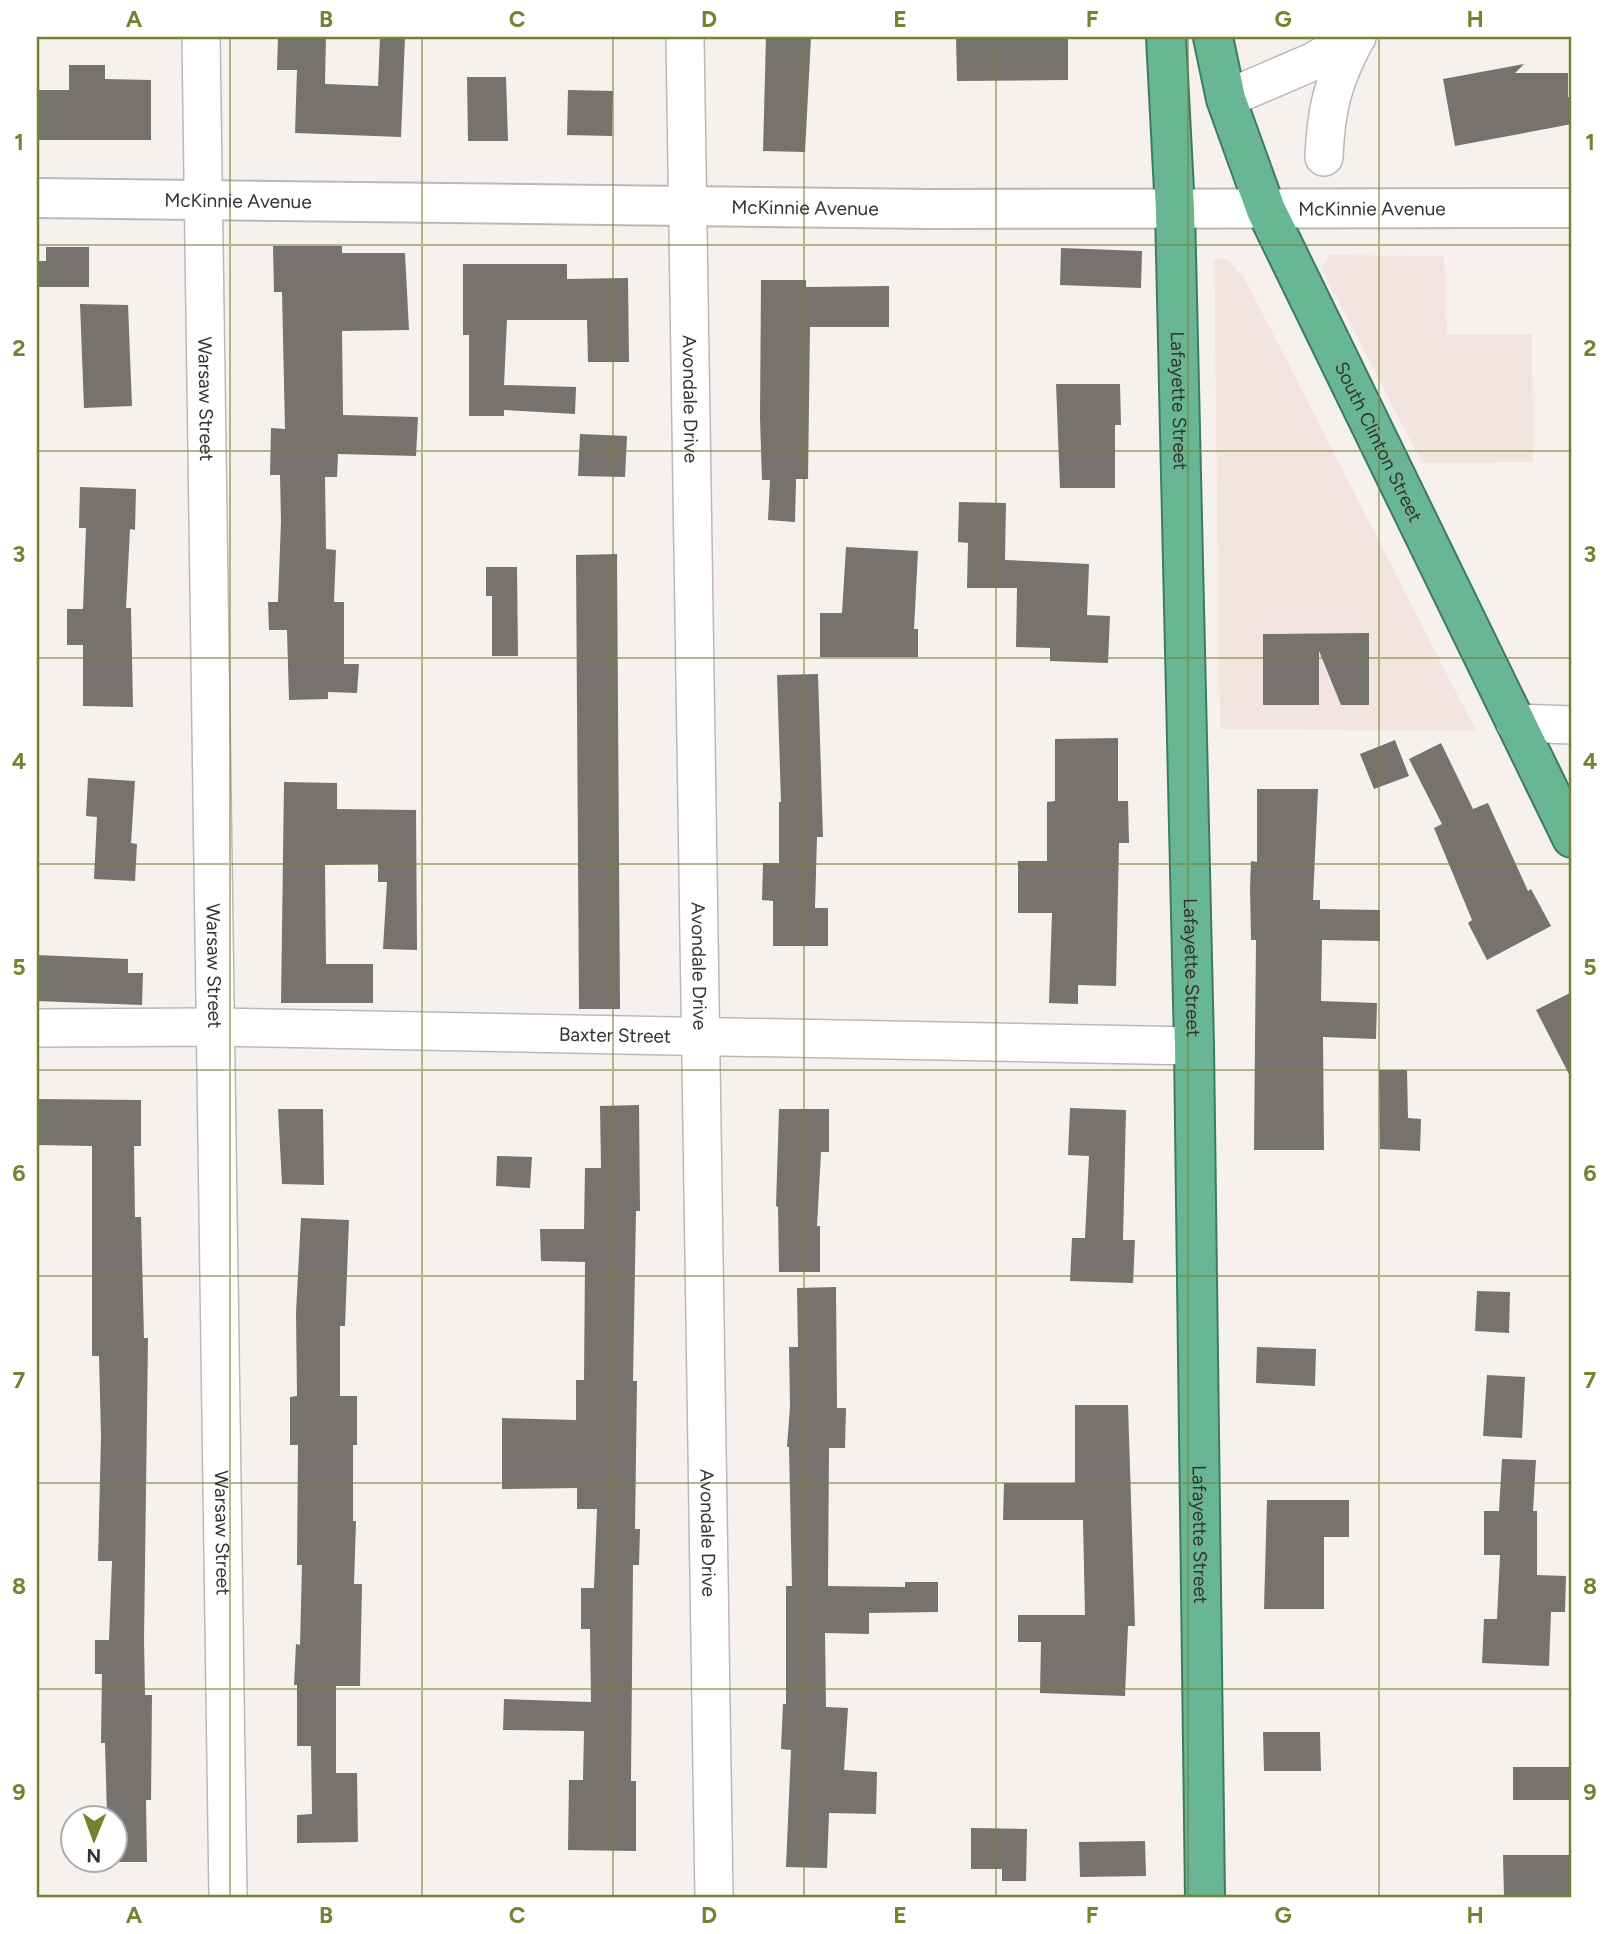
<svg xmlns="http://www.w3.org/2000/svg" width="1609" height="1934" font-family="Figtree,sans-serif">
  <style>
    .built { fill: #f2e5df }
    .building { fill: #76726f }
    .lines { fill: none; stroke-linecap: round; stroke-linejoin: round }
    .minor-casing { stroke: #bdb8b5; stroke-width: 40 }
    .tertiary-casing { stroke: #bdb8b5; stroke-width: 42 }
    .trunk-casing { stroke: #3d7c60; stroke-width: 42 }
    .minor { stroke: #fff; stroke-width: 37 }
    .tertiary { stroke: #fff; stroke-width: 38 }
    .trunk { stroke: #68b694; stroke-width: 38 }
    .grid { fill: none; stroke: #768230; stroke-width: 2; stroke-opacity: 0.55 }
    .labels { text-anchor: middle; stroke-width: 7; stroke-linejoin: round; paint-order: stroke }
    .street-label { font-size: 19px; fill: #353333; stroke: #fff }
    .neatline { fill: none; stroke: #768230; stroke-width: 2.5 }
    .grid-label { font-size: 23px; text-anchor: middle; font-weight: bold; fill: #768230 }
  </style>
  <rect width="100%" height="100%" fill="#f6f1ef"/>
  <path class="built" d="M1330,255l114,1 3,78h85l1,128 -111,1 -100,-194z
    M1225,258l19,19 232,454 -256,-2 -6,-469z"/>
  <path class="building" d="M278,37h48l-1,47 53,2 2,-49h25l-4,100 -106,-4 2,-63h-20z
    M766,37h45l-6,115 -42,-1z
    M956,37h112v43l-111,1z
    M1524,64l-9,9h53v24h4v27l-117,22 -12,-67z
    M69,65h36v14l46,1v60h-114v-50h32z
    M467,77h39l2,64h-40z
    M568,90l45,1 -1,45 -45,-1z
    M273,246h69v7h63l4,77 -67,1 1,84 75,2 -2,39 -78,-2 -1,23h-12l1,72 10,1 -2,52h10v62h15l-2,29 -29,-1v7l-39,1 -2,-70h-18l-1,-28h10l3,-81 -1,-46h-10l1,-47 14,1 -3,-137h-8z
    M46,247h43v40h-52v-26h9z
    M1061,248l81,3 -1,37 -81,-3z
    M463,264h104v15l61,-1 1,84h-41l-1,-42h-80l-3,65 72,2 -1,27 -71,-4v6h-35v-81h-6z
    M761,280h45v7l83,-1v41h-79l-2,152h-12l-1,43 -27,-2 2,-40h-8l-2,-62z
    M80,304l48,1 4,101 -48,2z
    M1056,384h64l1,41h-6v63h-55z
    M580,434l47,2 -2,41 -47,-1z
    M80,487l56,2 -1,41 -5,-1 -4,79h5l2,99 -50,-1v-61h-16v-36h16l3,-81h-7z
    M959,502l47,1 -1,57 84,4 -2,51 23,1 -2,47 -58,-2v-13l-34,-1 1,-59h-50l1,-45 -10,-1z
    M846,547l72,4 -4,78h4v28h-98v-44h22z
    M617,554l3,455h-41l-3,-454z
    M486,567h31l1,89h-26v-60h-6z
    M1369,633v72h-28l-22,-54v54h-56v-71z
    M818,674l5,163h-6l-2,71h13v38h-55v-45l-11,-1 1,-37h16v-61h2l-4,-127z
    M1118,738v63h10l1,42h-10l-3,143 -38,-1v19l-29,-1 3,-90h-34v-52h29v-59l8,-1v-62z
    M1395,740l14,36 -35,13 -14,-35z
    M1441,743l32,66 15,-6 40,88 3,-2 20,37 -64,34 -19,-37 4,-3 -38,-92 8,-4 -33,-65z
    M88,778l47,3 -4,62 6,1 -2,37 -41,-2 3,-62 -11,-1z
    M284,782l53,1v26l79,1 1,140 -34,-1 4,-67h-9v-18l-53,1 1,99h47v39h-92z
    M1257,789h61l-5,111h7v9l60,1v31l-58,-1 -1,61 56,2 -1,36 -53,-2 1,113h-70l2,-210h-5l-1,-52 1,-27 6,1z
    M37,955l91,4v14h15l-1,32 -105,-4z
    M1572,992v88l-36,-70z
    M1379,1070h28l1,48 13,1 -1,32 -40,-2z
    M37,1099l104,1v46h-7l1,71h6l3,121h4l-4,302 1,55h7l-1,105h-5l1,62h-42l11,-2v-42h-12l3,-2 -2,-73h-4l1,-69h-7v-34h14l3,-79h-14l3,-124 -2,-81h-7v-210l-55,-1z
    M639,1105l1,106h-4l-3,170h4l-2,148h5l-1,36h-6l-2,216h5v70l-68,-1 1,-70h14l1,-49 -81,-1 1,-31 87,3 -1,-73h-9v-41h13l3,-79h-20v-21l-75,1v-71l74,2v-40h8l1,-118 -44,-1 -1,-32h44l1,-61h16l-1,-62z
    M1070,1108l56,2 -3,130h12l-2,43 -63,-2 2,-43h13l4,-82 -21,-1z
    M278,1109h45l1,76 -42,-1z
    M779,1109h50v43h-8l-4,74h3v46h-41l-1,-65 -2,-1z
    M497,1156l35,1 -2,31 -34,-2z
    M301,1218l48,2 -4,106h-5v70h17v49h-4v76h3l-2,63h8l-2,102h-24v87h21l1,69 -61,1v-28l15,-1 -1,-68h-14v-61h-3l2,-41 4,1 2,-80h-5l1,-120h-8v-48l7,-1 -1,-84z
    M836,1287l1,121h9l-1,40h-16l-1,138 77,1v-5h33v30l-69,1v21l-44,-1 1,74 22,1 -4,62 33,2 -1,42 -47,-1 -2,55 -41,-1 5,-117 -10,-1 2,-45h3v-118h6l-3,-139h-2l3,-41 -1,-59h9l-1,-59z
    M1477,1291l33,1 -1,41 -34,-2z
    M1257,1347l59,2 -1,37 -59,-3z
    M1487,1375l38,2 -3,61 -39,-2z
    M1075,1405h53l7,221h-7l-3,70 -85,-3 1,-51h-23v-27h67l-2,-95h-80l1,-37h71z
    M1502,1459l34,1 -3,51h4v64l29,1 -1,36h-14l-2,54 -67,-3 2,-44h13l3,-64h-16v-44h15z
    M1267,1500h82v37h-25v72h-60z
    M1263,1732h57l1,39h-57z
    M1513,1767h59v33h-59z
    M971,1828l56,1 -1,52h-24v-12h-31z
    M1145,1841l1,35 -66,1 -1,-35z
    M1503,1855h66v42h-65z"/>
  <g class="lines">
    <g class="minor-casing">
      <g id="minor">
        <path id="s1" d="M201,37l27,1860"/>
        <path id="s2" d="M685,37l29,1860"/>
        <path d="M1226,99l86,-37 45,-25"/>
        <path d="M1324,157c2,-49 9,-76 32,-119"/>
        <path d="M1515,723l57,2"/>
        <path id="s3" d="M37,1028l178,-1 979,19"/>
      </g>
    </g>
    <g class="tertiary-casing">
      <g id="tertiary">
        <path id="s4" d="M37,198l894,11 641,-1"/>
      </g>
    </g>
    <g class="trunk-casing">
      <g id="trunk">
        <path id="s5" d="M1166,37l9,173 19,836 11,851"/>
        <path id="s6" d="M1213,37l13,62 40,111 306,628"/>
      </g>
    </g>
    <use href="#minor" class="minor"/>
    <use href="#tertiary" class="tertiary"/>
    <use href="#trunk" class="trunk"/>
  </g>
  <path class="grid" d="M230,37v1860M422,37v1860M613,37v1860M804,37v1860M996,37v1860M1188,37v1860M1379,37v1860M37,245h1535M37,451h1535M37,658h1535M37,864h1535M37,1070h1535M37,1276h1535M37,1483h1535M37,1689h1535"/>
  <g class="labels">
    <g class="street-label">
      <text dy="7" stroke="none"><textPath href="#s4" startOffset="201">McKinnie Avenue</textPath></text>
      <text dy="7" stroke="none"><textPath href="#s4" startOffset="768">McKinnie Avenue</textPath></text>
      <text dy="7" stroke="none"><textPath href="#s4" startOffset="1335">McKinnie Avenue</textPath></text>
      <text dy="7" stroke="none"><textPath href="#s1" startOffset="362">Warsaw Street</textPath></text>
      <text dy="7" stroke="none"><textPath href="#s2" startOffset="362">Avondale Drive</textPath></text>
      <text dy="7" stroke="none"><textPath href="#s5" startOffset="364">Lafayette Street</textPath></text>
      <text dy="7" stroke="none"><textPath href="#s6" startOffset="439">South Clinton Street</textPath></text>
      <text dy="7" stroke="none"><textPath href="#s1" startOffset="929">Warsaw Street</textPath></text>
      <text dy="7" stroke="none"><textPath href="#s2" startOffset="929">Avondale Drive</textPath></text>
      <text dy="7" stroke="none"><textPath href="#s5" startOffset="931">Lafayette Street</textPath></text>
      <text dy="7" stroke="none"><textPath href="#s3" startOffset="578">Baxter Street</textPath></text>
      <text dy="7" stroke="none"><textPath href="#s1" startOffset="1496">Warsaw Street</textPath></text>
      <text dy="7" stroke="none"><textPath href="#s2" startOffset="1496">Avondale Drive</textPath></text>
      <text dy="7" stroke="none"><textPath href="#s5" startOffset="1498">Lafayette Street</textPath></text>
    </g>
  </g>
  <rect width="1609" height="1934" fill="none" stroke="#ffffff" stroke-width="77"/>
  <g transform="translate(94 1839) rotate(181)"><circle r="33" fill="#ffffff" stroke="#aeadad" stroke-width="2"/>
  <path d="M0-5L12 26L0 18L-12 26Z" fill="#768230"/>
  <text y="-10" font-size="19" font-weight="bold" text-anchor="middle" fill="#353333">N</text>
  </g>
  <rect x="38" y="38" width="1532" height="1858" class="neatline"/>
  <g class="grid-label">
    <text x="134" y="27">A</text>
    <text x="326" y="27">B</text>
    <text x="517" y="27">C</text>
    <text x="709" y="27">D</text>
    <text x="900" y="27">E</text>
    <text x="1092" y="27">F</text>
    <text x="1283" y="27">G</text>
    <text x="1475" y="27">H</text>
    <text x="19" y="150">1</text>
    <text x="1590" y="150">1</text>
    <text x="19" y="356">2</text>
    <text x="1590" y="356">2</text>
    <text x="19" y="562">3</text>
    <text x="1590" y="562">3</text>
    <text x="19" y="769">4</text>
    <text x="1590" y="769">4</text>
    <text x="19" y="975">5</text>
    <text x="1590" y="975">5</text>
    <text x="19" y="1181">6</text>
    <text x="1590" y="1181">6</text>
    <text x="19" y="1388">7</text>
    <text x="1590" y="1388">7</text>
    <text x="19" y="1594">8</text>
    <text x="1590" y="1594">8</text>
    <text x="19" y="1800">9</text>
    <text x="1590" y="1800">9</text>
    <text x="134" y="1923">A</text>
    <text x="326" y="1923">B</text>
    <text x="517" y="1923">C</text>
    <text x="709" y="1923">D</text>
    <text x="900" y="1923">E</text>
    <text x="1092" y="1923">F</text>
    <text x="1283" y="1923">G</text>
    <text x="1475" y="1923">H</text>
  </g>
</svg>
